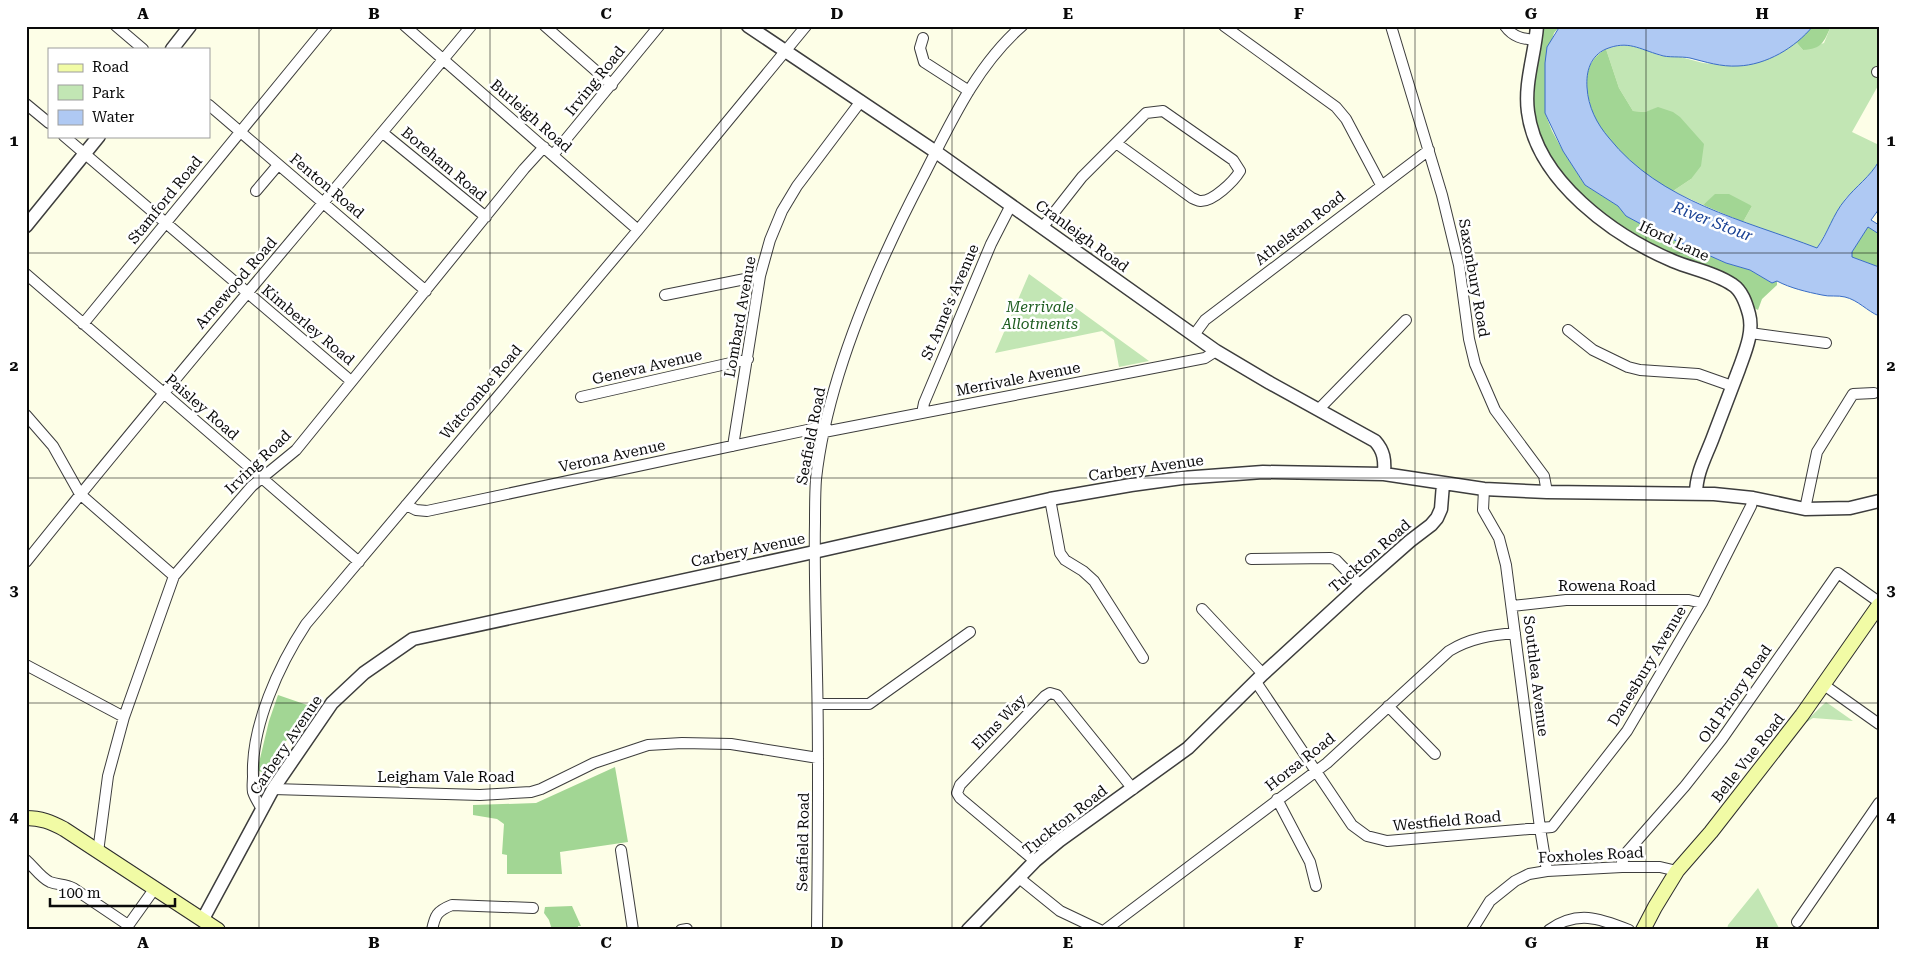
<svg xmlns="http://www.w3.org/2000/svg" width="1905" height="956" font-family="'Roboto Serif',serif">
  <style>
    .green { fill: #c2e6b4 }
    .forest { fill: #a2d694 }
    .water { fill: #afc9f3; stroke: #396dc6 }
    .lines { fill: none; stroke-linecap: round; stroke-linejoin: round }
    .minor-casing { stroke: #3d3d3d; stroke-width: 12 }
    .tertiary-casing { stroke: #3d3d3d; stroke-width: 15 }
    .secondary-casing { stroke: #2c2c2c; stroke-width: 16 }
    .minor { stroke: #fff; stroke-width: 10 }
    .tertiary { stroke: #fff; stroke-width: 12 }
    .secondary { stroke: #f1fba5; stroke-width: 14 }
    .grid { fill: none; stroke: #0a0a0a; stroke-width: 1; stroke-opacity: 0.55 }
    .labels { text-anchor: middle; stroke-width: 5; stroke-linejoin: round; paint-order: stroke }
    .street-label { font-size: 15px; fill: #0a0a0a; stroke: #fff }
    .park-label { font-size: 15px; font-style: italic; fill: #1e5d20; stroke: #fff }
    .water-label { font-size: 16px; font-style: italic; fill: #1a4294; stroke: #fff }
    .neatline { fill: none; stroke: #0a0a0a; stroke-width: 2 }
    .grid-label { font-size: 16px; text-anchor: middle; font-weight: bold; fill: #0a0a0a }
  </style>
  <rect width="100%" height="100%" fill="#fdfee7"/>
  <path class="green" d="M1831,26h48v58l-27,48 27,13v16l-5,9 -29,29 -28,49 -74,-26 9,-16 -36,-12 -13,11 -30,-14 18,-12 -33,-71 -13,4 -12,-1 -14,-23 -13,-39 11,-3 17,-1 27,11h16l26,7 35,3 38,-10 20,-14 7,8 21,-7z
    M1029,274l120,87 -30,6 -5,-27 -12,-9 -107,22z
    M1826,702l27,19 -40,-3 -11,7z
    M1758,888l22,42h-53l1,-5z"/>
  <path class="forest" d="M1537,26h23l-6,7 -9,30v50l7,18 11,20 22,34 33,21 8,10 28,15 72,32 24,7 22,13 5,-2v4l-15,14 -4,11 -12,-6 -6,-11 -131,-68 -70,-76 -12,-65z
    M1813,26h18c-7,16 -9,23 -28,24l-7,-8z
    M1606,49l13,39 14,23 12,1 13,-5 15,5 7,5 24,27 -3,22 -10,13 -18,12c-40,-19 -85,-59 -86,-107 -1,-15 5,-27 19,-35z
    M1715,194h14l23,12 -9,16 -40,-17z
    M1868,227l11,7v33l-27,-10v-5z
    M278,695l32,11 -46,67 -5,-2 -1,-4 11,-46z
    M615,767l13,75 -68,10 2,22h-55v-19l-5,-1 2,-30 -7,-5 -24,-4v-10l63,-2z
    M572,906l9,20h-3v4h-26l-3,-10 -5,-7 1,-6z"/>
  <path class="water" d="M1560,26h253c-18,22 -47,39 -75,40 -17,1 -32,-4 -48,-8 -10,-2 -22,0 -30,-3 -21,-6 -32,-15 -54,-6 -16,7 -20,23 -19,38 1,20 10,37 22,51 51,64 135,82 208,110 11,-15 16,-34 28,-48 11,-14 25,-23 34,-39v48l-8,11 8,5v9l-11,-7 -16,25v5l27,10v49c-12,-5 -21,-16 -34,-19 -7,-2 -16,0 -23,-2 -15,-3 -32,-7 -45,-14l-5,2 -22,-13 -24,-7 -72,-32 -28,-15 -8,-10 -33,-21 -22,-34 -18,-38v-50l2,-16z"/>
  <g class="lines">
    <g class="minor-casing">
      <path id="minor" d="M116,26l27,23
        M405,26l233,204
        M545,26l67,59
        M1224,26l112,81 10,12 35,66
        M1391,26l51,169 17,70 10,74 6,25 20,46 49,66 3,16
        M1505,26c8,11 17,13 31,14
        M923,38l-3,10 4,14 45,29
        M1877,72h2
        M26,104l23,19
        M209,105l217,186
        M383,133l103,84
        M64,136l287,245
        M553,155l106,-129
        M256,191l22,-26
        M1042,228l40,-51 64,-64 17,-2 70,49 7,11c-6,10 -27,31 -40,30 -2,0 -5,-2 -8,-3l-76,-55
        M26,274l333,288
        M665,295l95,-19
        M83,324l244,-298
        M1568,330l25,20 35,17 12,3 58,4 34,12
        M1750,333l76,10
        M1194,335l11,-15 224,-170
        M581,397l167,-38
        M1319,409l87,-89
        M922,413l2,-10 67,-159 20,-39
        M26,415l27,31 27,48 94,82
        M824,432l381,-74 11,-7
        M733,446l27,-170 10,-36 12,-29 15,-25 64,-85
        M1484,489l-1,21 16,28 7,27 34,263 7,43
        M1050,499l10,54 5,7 18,11 11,10 49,77
        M406,505l10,5 11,1 399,-85
        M1805,509l12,-57 36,-58 21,-1
        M1251,559l80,-1 5,2 24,25
        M26,562c145,-182 297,-357 445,-536
        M1512,606l54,-6h123l13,3
        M1202,609l61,65
        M26,665l98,52
        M1256,682l96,143 15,11 20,5 165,-14 75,-96 75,-128 49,-97 2,-8
        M1824,685l55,39
        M818,704h51l101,-72
        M1388,706l47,48
        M273,789l207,6 51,-3 10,-3 53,-26 54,-18 34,-2 49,1 87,14
        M1277,799l33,63 6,24
        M262,809c-3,-5 -7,-11 -9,-17 -1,-5 0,-11 0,-16 -2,-50 26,-111 53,-152l332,-394 168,-204
        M621,850l12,80
        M98,852l10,-76 16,-59 50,-141 78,-90 44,-36 228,-281 20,-22
        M26,860c7,6 15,18 24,22 8,3 15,2 23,6l55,37
        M1035,861l-75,-63 -3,-5 3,-8 85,-89 5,-3 7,2 76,94
        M1622,867v-5l5,-10 58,-66 37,-47 116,-166 41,29
        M1019,878l41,33 40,19
        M1797,922l82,-119
        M125,930l30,-42
        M432,930c3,-15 5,-19 20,-25l81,3
        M681,930l6,-1
        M817,930c1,-85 2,-170 0,-255 -1,-51 -3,-102 -2,-153 0,-14 0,-29 1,-43 11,-101 60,-212 107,-302 27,-53 53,-111 99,-151
        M1105,930l222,-167 122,-112c21,-13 43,-16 66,-18
        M1472,930l18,-29 25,-20 14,-7 18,-3 75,-4h38l17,4
        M1549,930c28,-20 50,-12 80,0"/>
    </g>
    <g class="tertiary-casing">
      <path id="tertiary" d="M748,26l188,126 280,199 54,32 105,58c9,10 10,19 9,33
        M1537,26c-2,29 -13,57 -9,86 9,69 86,124 145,149 19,8 43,12 60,24 9,6 13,18 16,29 5,18 -4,38 -10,55 -9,24 -18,47 -27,71 -7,18 -16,34 -16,54
        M172,49l18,-23
        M26,226l73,-90
        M203,919l70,-130 59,-86 32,-30 49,-34 401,-87 236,-53 81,-14 51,-7 81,-6 121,2 100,15 63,3 167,2 39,4 52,11 45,-1 29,-7
        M968,930l67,-69 24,-20 129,-93 75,-74 97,-89 50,-44 21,-16 6,-7 4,-9 2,-25"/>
    </g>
    <g class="secondary-casing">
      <path id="secondary" d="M26,818c15,0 25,4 38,11l154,101
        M1643,930l12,-23 22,-36 34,-39 91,-117 77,-110"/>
    </g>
    <use href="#minor" class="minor"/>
    <use href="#tertiary" class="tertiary"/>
    <use href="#secondary" class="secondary"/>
  </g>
  <path class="grid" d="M259,26v904M490,26v904M721,26v904M952,26v904M1184,26v904M1415,26v904M1646,26v904M26,253h1853M26,478h1853M26,703h1853"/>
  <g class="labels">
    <g class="street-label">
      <text transform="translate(595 81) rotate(-51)" y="5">Irving Road</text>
      <text transform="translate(531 116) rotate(41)" y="5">Burleigh Road</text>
      <text transform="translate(444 164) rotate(40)" y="5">Boreham Road</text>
      <text transform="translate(327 186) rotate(40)" y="5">Fenton Road</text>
      <text transform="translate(165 200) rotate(-51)" y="5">Stamford Road</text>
      <text transform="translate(1300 228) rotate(-38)" y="5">Athelstan Road</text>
      <text transform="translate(1082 236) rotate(36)" y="5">Cranleigh Road</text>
      <text transform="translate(1674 241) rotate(25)" y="5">Iford Lane</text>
      <text transform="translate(1474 278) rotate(80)" y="5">Saxonbury Road</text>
      <text transform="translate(236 283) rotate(-49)" y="5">Arnewood Road</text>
      <text transform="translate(950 302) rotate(-67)" y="5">St Anne's Avenue</text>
      <text transform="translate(740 317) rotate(-80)" y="5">Lombard Avenue</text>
      <text transform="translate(308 325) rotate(40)" y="5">Kimberley Road</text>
      <text transform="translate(647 367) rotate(-13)" y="5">Geneva Avenue</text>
      <text transform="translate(1018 379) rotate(-11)" y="5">Merrivale Avenue</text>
      <text transform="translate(481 392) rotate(-50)" y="5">Watcombe Road</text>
      <text transform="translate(202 407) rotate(41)" y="5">Paisley Road</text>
      <text transform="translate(811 436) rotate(-79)" y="5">Seafield Road</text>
      <text transform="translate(612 456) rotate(-12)" y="5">Verona Avenue</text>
      <text transform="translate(258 462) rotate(-44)" y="5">Irving Road</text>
      <text transform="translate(1146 468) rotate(-8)" y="5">Carbery Avenue</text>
      <text transform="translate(748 550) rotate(-12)" y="5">Carbery Avenue</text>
      <text transform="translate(1370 556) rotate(-41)" y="5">Tuckton Road</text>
      <text x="1607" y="591">Rowena Road</text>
      <text transform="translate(1647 666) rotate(-59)" y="5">Danesbury Avenue</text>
      <text transform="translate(1536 676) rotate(83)" y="5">Southlea Avenue</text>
      <text transform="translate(1735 694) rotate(-55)" y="5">Old Priory Road</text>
      <text transform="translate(999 722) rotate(-46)" y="5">Elms Way</text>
      <text transform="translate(286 745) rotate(-56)" y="5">Carbery Avenue</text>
      <text transform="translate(1748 758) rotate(-52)" y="5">Belle Vue Road</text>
      <text transform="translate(1300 762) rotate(-38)" y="5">Horsa Road</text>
      <text x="446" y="782">Leigham Vale Road</text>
      <text transform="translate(1065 820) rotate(-38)" y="5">Tuckton Road</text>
      <text transform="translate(1447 821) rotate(-5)" y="5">Westfield Road</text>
      <text transform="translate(803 842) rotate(-89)" y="5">Seafield Road</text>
      <text transform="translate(1591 855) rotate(-3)" y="5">Foxholes Road</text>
    </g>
    <g class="park-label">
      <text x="1040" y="312">Merrivale<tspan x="1040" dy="17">Allotments</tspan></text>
    </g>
    <g class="water-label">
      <text transform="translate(1713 221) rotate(21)" y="6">River Stour</text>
    </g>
  </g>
  <rect width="1905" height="956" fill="none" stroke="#ffffff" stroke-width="55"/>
  <rect x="48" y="48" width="162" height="90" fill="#ffffff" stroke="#9d9d9d"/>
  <rect x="58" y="64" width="25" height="8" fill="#f1fba5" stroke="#9d9d9d"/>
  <text x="92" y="72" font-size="15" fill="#0a0a0a">Road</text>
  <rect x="58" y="85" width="25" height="15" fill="#c2e6b4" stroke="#9d9d9d"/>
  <text x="92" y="98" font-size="15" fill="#0a0a0a">Park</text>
  <rect x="58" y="110" width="25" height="15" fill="#afc9f3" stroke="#9d9d9d"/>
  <text x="92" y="122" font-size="15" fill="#0a0a0a">Water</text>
  <path d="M50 898v8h125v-8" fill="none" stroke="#0a0a0a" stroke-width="2.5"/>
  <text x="58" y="898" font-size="15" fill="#0a0a0a" stroke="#ffffff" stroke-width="4" paint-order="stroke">100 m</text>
  <rect x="28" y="28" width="1850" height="900" class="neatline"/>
  <g class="grid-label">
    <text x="143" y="19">A</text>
    <text x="374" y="19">B</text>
    <text x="606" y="19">C</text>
    <text x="837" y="19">D</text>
    <text x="1068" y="19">E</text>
    <text x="1299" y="19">F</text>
    <text x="1531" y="19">G</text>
    <text x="1762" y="19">H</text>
    <text x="14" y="146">1</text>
    <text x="1891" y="146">1</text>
    <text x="14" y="371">2</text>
    <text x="1891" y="371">2</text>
    <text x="14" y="596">3</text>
    <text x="1891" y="596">3</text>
    <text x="14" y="822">4</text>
    <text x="1891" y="822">4</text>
    <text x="143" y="948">A</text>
    <text x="374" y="948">B</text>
    <text x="606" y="948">C</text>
    <text x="837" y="948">D</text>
    <text x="1068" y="948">E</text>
    <text x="1299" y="948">F</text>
    <text x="1531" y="948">G</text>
    <text x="1762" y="948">H</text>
  </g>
</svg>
